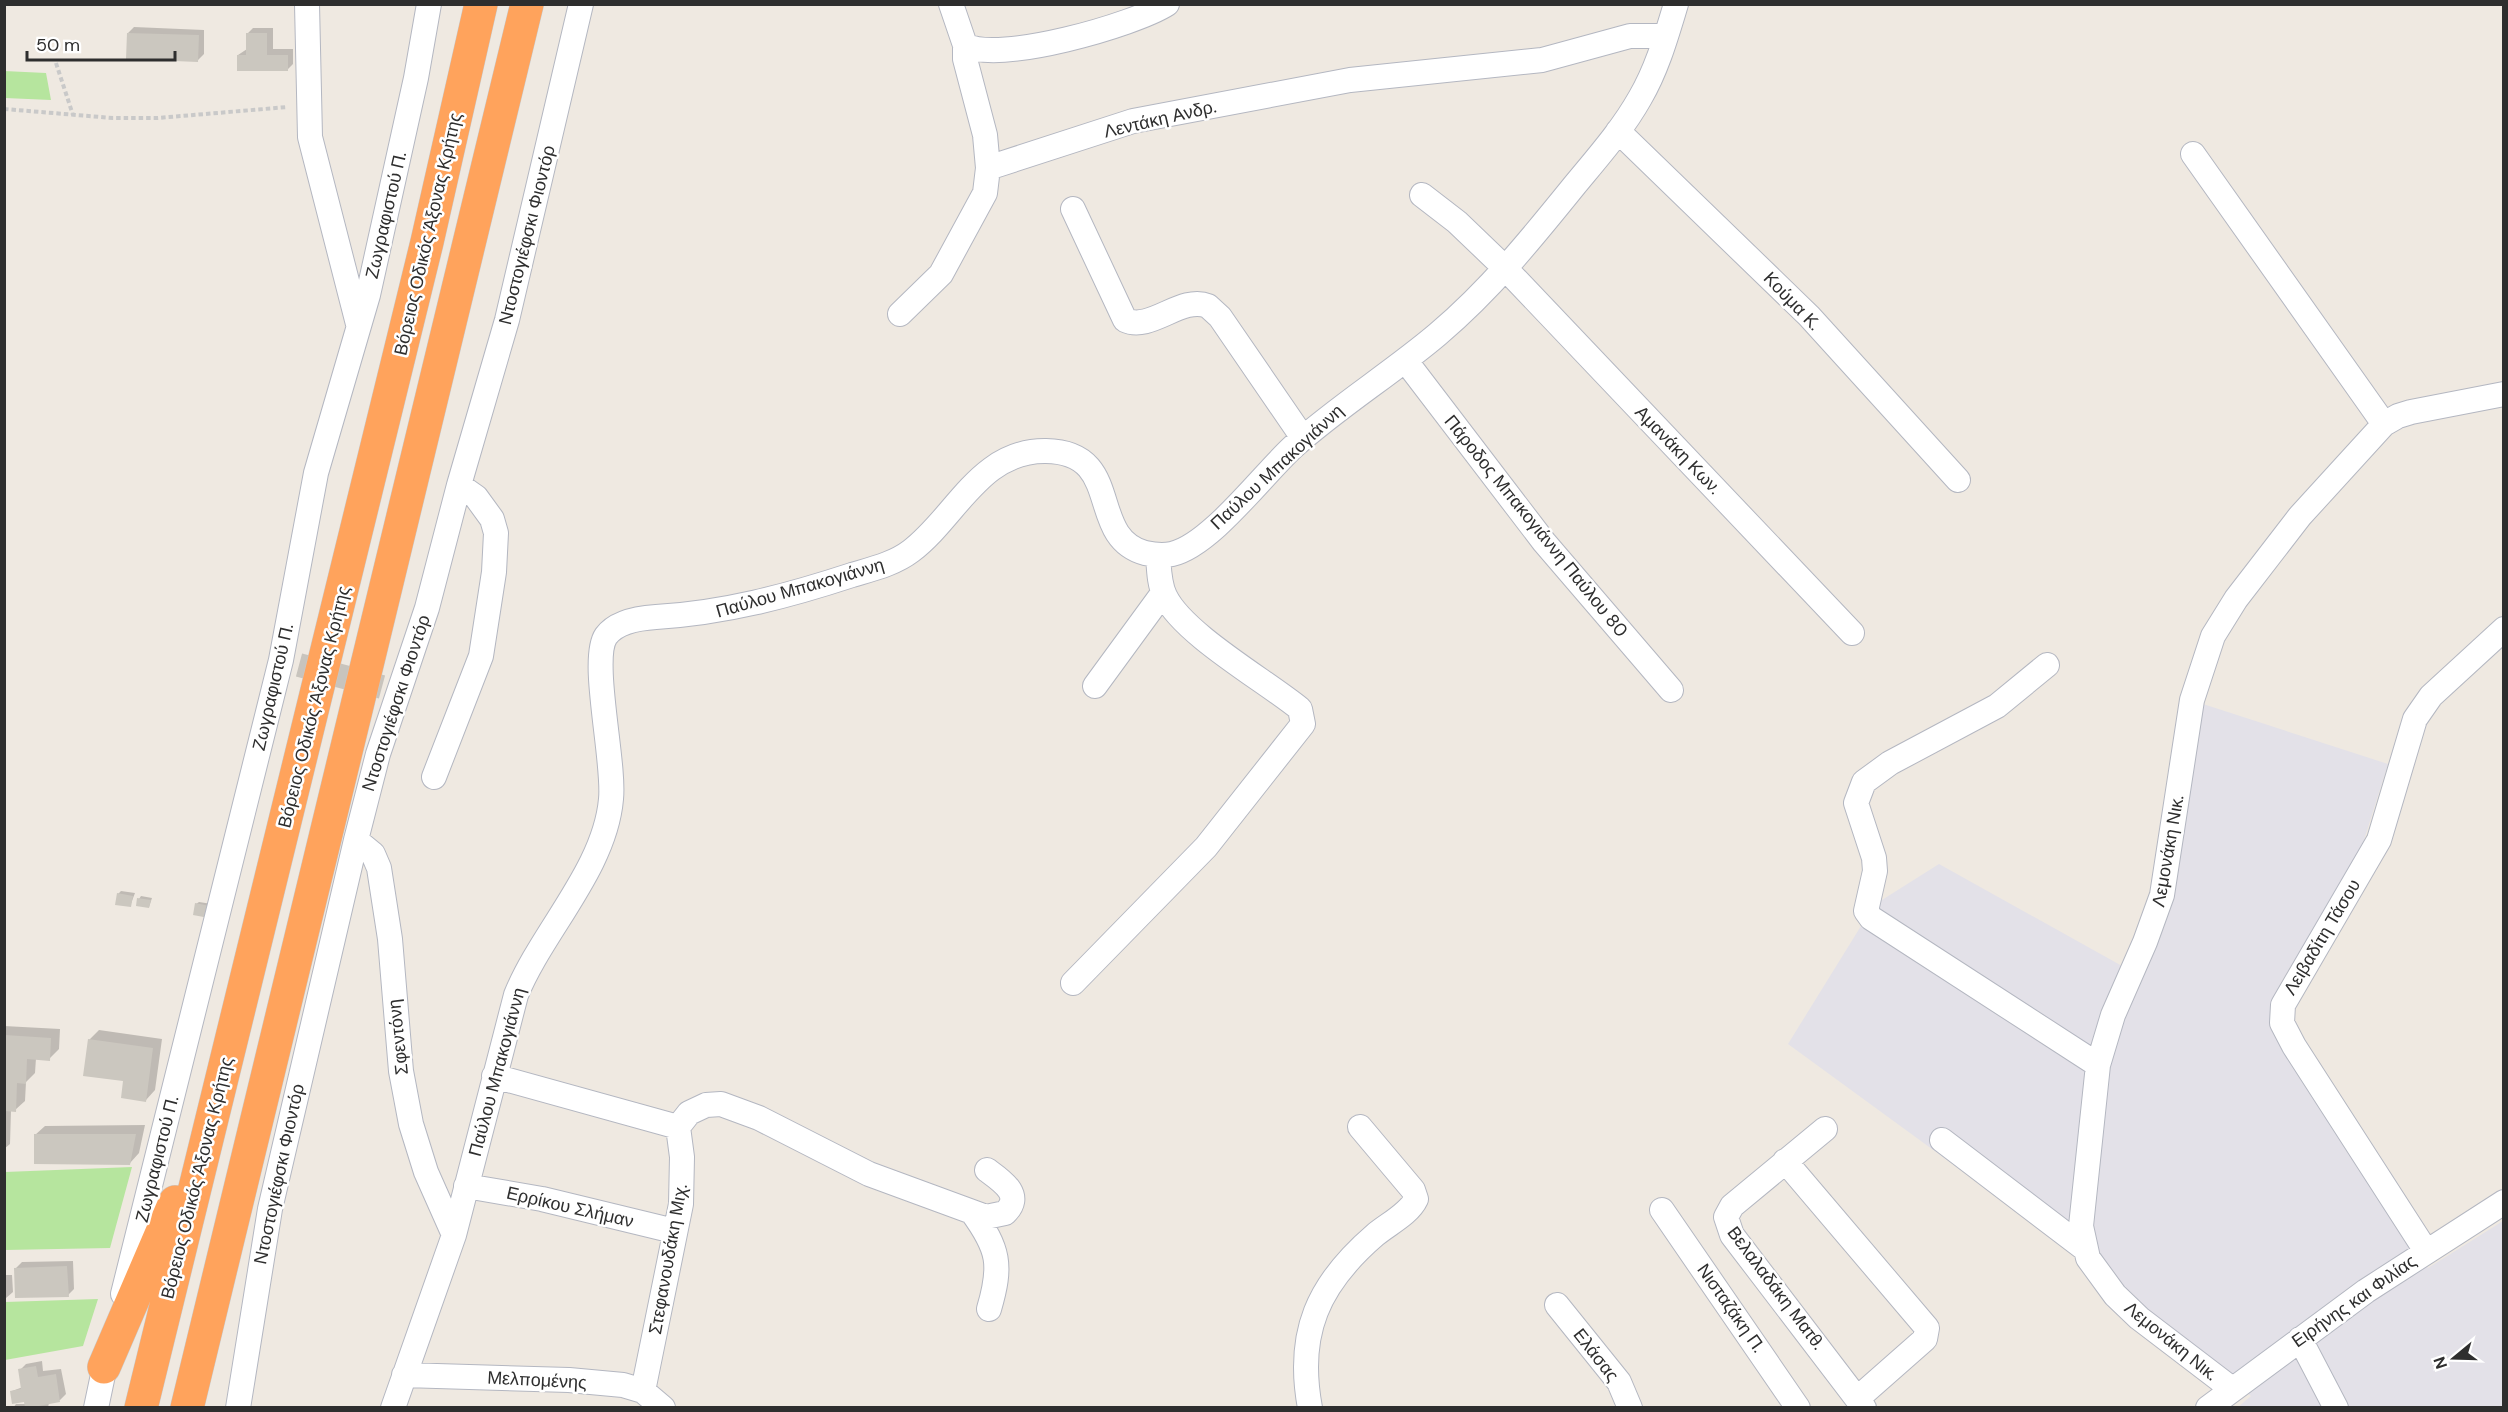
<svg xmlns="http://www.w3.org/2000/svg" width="2508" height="1412" font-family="'DM Sans',sans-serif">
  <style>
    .industrial { fill: #e3e1e8 }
    .green { fill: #b6e59e }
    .shadow { fill: #0003 }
    .building { fill: #cbc7bf }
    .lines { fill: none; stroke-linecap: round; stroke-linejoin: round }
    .minor-tunnel { stroke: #c8c4bd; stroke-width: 24; stroke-dasharray: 24 12; stroke-linecap: butt }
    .minor-casing { stroke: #b4b7c1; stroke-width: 26 }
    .highway-casing { stroke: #c9c9c9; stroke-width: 34 }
    .path { stroke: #c9c9c9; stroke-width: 4; stroke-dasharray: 4.5 3; stroke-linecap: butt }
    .minor { stroke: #fff; stroke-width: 24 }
    .highway { stroke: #ffa35c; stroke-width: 33 }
    .labels { text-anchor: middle; stroke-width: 5; stroke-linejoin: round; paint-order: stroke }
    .street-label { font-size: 18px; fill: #2e2e2e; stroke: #fff }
  </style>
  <rect width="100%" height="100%" fill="#efe9e1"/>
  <path class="industrial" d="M2203,704l185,60 -30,95 -77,123 -6,28 16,51 137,207 75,-47v186h-265l13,-11 -182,-147 -281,-205 86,-139 65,-41 201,112z"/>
  <path class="green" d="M4,71l42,2 5,27 -46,-2z
    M132,1167l-22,81 -105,2v-78z
    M98,1299l-15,47 -78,14v-58z"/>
  <path class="shadow" d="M134,27l70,3v24l-6,6 -70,-27z
    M253,28h20v21h20v15l-6,6 -49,-15 9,-6v-15z
    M121,891l14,2 -5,13 -12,-12z
    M141,896l11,2 -3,9 -10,-8z
    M199,902l13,2 -1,9 -15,-9z
    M4,1026l56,3 -1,20 -10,10 -13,-1 -1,15 -9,9 -1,19 -10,9h-4l-1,34 -6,5z
    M99,1030l63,9 -7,51 -9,10 -57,-60z
    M145,1125l-6,28 -9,10 -95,-28 10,-9z
    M73,1261l1,28 -6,6 -52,-27 6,-6z
    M4,1275h8l1,17 -7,6z
    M42,1361l1,10 18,-2 5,25 -6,6 -11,2 -1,6h-35l3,-4h10l-1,-5 -13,-8 11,-4 -3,-17 6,-6z"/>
  <path class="building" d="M127,33l72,2 -1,27 -72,-3z
    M246,33h21v22h21v16h-51v-16h9z
    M117,893l16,3 -2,11 -16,-2z
    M137,898l14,2 -2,8 -13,-2z
    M195,903l15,3 -1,12 -16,-3z
    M5,1035l46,3 -1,23 -23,-2 -1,25 -9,-1 -1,29 -11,-1z
    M88,1039l65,9 -7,54 -25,-4 2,-17 -40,-5z
    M34,1134h102l-6,31 -96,-1z
    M67,1266l2,31 -54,1 -1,-30z
    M36,1366l2,11 18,-3 4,28 -32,6h-3l-1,-6 -12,2 -2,-13 11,-2 -3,-20z"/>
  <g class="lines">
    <path class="minor-tunnel" d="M299,665l83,22"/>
    <g class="minor-casing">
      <path id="minor" d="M307,4l3,133 48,187
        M951,4l14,41
        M1618,131l191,185 149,164
        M2193,154l191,270
        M988,168l145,-47 217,-41 192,-20 88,-24h36
        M1422,195l35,27 48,46 347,365
        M1073,209l52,111c26,12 56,-25 83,-14l12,11 83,121
        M900,314l41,-40 44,-81 3,-25 -3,-33 -20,-76v-14c33,19 169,-20 202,-41
        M1405,360l139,182 127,148
        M2047,665l-50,41 -107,57 -26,19 -8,21 18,55 1,13 -9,40 5,7 227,147
        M1095,686l68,-93
        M434,777l47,-121 13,-84 2,-39 -4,-14 -16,-22 -17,-12
        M356,840l17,14 6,14 11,71 11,132 10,53 15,48 28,63
        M1073,983l133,-136 97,-123 -3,-15c-34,-28 -117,-75 -135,-113 -6,-12 -6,-27 -7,-41
        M494,1076l184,51 11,-14 17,-8 15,-1 38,14 110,56 117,43 19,-4c19,-18 -3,-32 -18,-43
        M1825,1129l-93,77 -6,11 6,18 132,173
        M1942,1140l143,109
        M1785,1161l142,167 -2,11 -67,59
        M466,1186l76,13 132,32
        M1662,1210l136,198
        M972,1212c27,37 30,53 17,97
        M2426,1251l-132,-205 -12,-23 1,-18 96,-165 36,-121 16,-23 73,-67
        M123,1294l158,-634 35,-187 52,-178 48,-217 13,-74
        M1557,1305l62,77 11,26
        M2300,1339l36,69
        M404,1375l165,5 54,5 20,6 20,17
        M2232,1389l-93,-71 -24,-23 -27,-37 -7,-32 17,-161 15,-50 32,-73 17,-47 30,-195 21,-64 23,-37 64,-83 84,-92 14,-8 13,-4 93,-18
        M643,1391l38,-187 1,-47 -4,-30
        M96,1408l12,-57
        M238,1408l32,-199 86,-369 22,-86 49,-146 32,-123 48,-165 74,-316
        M393,1408l61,-173 62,-240c26,-64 89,-126 95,-196 4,-37 -21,-140 -5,-163 11,-15 34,-18 50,-19 68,-4 132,-21 196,-42 20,-6 42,-11 59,-24 45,-34 69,-101 135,-100 79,1 40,86 99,102 9,2 18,3 27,1 39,-9 91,-80 122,-108 46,-41 98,-73 144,-112 52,-44 94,-96 136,-148 23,-28 48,-56 66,-88 17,-29 26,-61 36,-94
        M1310,1408c-14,-75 8,-124 65,-173 13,-11 34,-21 41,-36l-3,-9 -53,-63
        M2208,1408l158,-117 138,-89"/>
    </g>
    <g class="highway-casing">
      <path id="highway" d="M104,1367l71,-165
        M141,1408l286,-1166 54,-238
        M187,1408l340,-1404"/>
    </g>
    <path class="path" d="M56,63l17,52
      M4,109l109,9h44l131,-11"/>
    <use href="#minor" class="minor"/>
    <use href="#highway" class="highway"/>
  </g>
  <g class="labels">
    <g class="street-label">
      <text transform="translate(1160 119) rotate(-13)" y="6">Λεντάκη Ανδρ.</text>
      <text transform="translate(386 215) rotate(-77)" y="6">Ζωγραφιστού Π.</text>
      <text transform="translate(428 234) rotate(-77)" y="6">Βόρειος Οδικός Άξονας Κρήτης</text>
      <text transform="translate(527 235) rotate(-76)" y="6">Ντοστογιέφσκι Φιοντόρ</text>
      <text transform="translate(1792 301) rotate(46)" y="6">Κούμα Κ.</text>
      <text transform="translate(1678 450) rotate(46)" y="6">Αμανάκη Κων.</text>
      <text transform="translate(1277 467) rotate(-43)" y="6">Παύλου Μπακογιάννη</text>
      <text transform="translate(1536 526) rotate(51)" y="6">Πάροδος Μπακογιάννη Παύλου 80</text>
      <text transform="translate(800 588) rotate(-16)" y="6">Παύλου Μπακογιάννη</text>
      <text transform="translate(273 687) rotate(-77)" y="6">Ζωγραφιστού Π.</text>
      <text transform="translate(396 703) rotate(-72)" y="6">Ντοστογιέφσκι Φιοντόρ</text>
      <text transform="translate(314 707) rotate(-76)" y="6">Βόρειος Οδικός Άξονας Κρήτης</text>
      <text transform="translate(2168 851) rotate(-80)" y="6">Λεμονάκη Νικ.</text>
      <text transform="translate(2322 937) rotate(-59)" y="6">Λειβαδίτη Τάσου</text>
      <text transform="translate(398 1037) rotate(-96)" y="6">Σφεντόνη</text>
      <text transform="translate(497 1072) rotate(-75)" y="6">Παύλου Μπακογιάννη</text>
      <text transform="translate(157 1159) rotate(-76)" y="6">Ζωγραφιστού Π.</text>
      <text transform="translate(279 1174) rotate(-78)" y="6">Ντοστογιέφσκι Φιοντόρ</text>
      <text transform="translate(197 1178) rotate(-76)" y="6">Βόρειος Οδικός Άξονας Κρήτης</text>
      <text transform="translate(570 1207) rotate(13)" y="6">Ερρίκου Σλήμαν</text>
      <text transform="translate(668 1259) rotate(-80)" y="6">Στεφανουδάκη Μιχ.</text>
      <text transform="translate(1776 1288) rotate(53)" y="6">Βελαλαδάκη Ματθ.</text>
      <text transform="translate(2354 1301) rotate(-35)" y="6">Ειρήνης και Φιλίας</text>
      <text transform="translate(1731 1308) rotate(55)" y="6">Νισταζάκη Π.</text>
      <text transform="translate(2171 1341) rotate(39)" y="6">Λεμονάκη Νικ.</text>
      <text transform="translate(1596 1355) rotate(52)" y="6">Ελάσας</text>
      <text transform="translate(537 1380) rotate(3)" y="6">Μελπομένης</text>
    </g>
  </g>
  <rect width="2508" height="1412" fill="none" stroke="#2e2e2e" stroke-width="12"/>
  <g transform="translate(2454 1358) rotate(251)" stroke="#ffffff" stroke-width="4.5" paint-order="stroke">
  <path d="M0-4.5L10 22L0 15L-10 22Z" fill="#2e2e2e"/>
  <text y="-9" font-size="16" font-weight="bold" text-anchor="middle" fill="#2e2e2e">N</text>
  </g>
  <path d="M27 51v9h148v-9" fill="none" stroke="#2e2e2e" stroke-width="3"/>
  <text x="36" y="51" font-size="18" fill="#2e2e2e" stroke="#ffffff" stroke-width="4.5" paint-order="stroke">50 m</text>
</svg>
